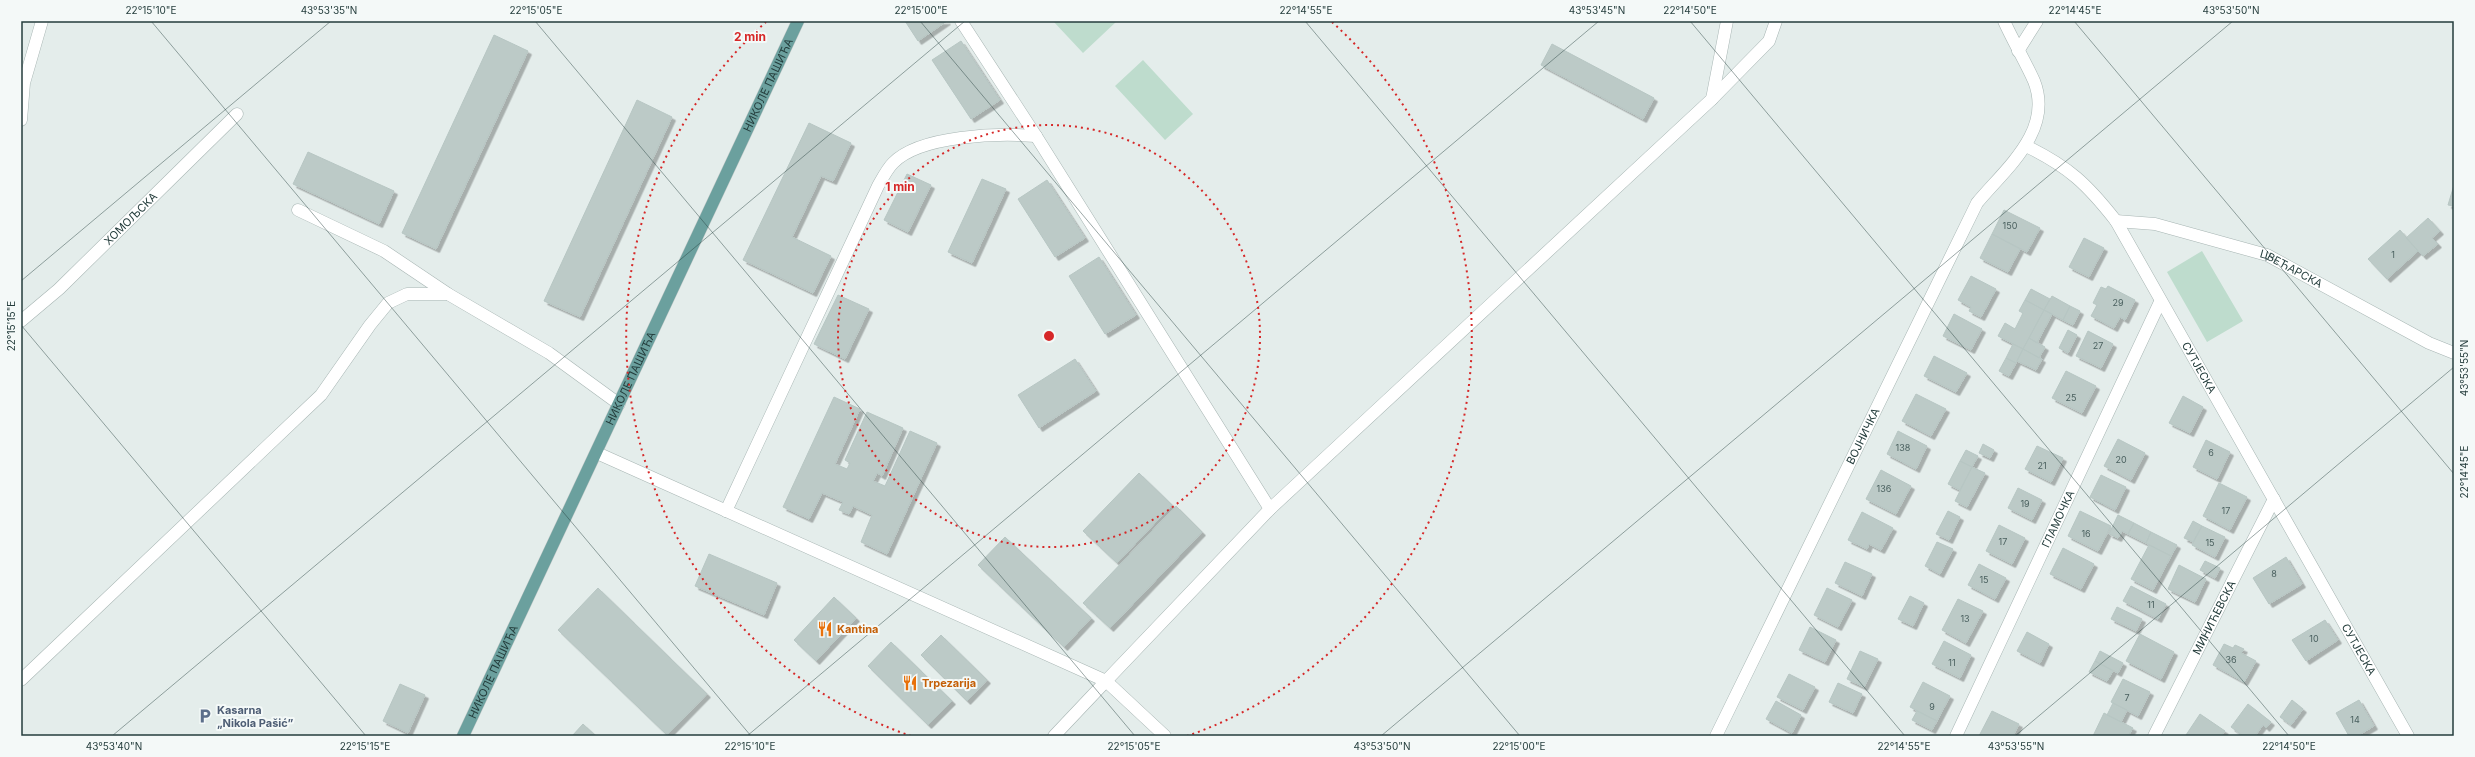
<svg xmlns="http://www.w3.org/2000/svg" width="2475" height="757" font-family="Inter,sans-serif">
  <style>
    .green { fill: #bedccd }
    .building { fill: #bccac7; stroke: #b7c6c3; filter: url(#shadow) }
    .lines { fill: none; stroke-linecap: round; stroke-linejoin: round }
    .minor-casing { stroke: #a7b5b3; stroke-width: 13 }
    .major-casing { stroke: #c2c9c8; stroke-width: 13 }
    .minor { stroke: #fff; stroke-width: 12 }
    .major { stroke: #6ba09e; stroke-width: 12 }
    .ticks { fill: none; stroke: #243d3c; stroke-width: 1; stroke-opacity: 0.45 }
    .ring { fill: none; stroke: #d62828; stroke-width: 2; stroke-dasharray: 2 4 }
    .labels { text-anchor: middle; stroke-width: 4; stroke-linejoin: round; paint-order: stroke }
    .number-label { font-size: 9px; fill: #4a605f }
    .street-label { font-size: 11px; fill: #243d3c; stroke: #f4f9f8 }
    .food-label { font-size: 11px; font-weight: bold; fill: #c56008; stroke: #f4f9f8; text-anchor: start }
    .service-label { font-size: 11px; font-weight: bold; fill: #4e5e75; stroke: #f4f9f8; text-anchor: start }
    .centre { fill: #d62828; stroke: #f4f9f8; stroke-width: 2 }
    .ring-label { font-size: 12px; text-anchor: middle; font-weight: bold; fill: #d62828; stroke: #f4f9f8; stroke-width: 4; stroke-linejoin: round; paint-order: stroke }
    .neatline { fill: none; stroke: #243d3c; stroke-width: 1.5 }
    .ticks-label { font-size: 10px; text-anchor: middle; fill: #243d3c }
  </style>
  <defs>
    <filter id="shadow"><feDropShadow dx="3.5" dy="3.5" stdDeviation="0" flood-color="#0004"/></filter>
  </defs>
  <rect width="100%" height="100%" fill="#e4edeb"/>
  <path class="green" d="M1053,21h64l-34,32z
    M1143,60l50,54 -28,26 -50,-54z
    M2202,251l41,70 -36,21 -40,-70z"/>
  <path class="building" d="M905,21h42l-29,20z
    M494,35l34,16 -92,198 -34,-16z
    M961,41l39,59 -29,19 -39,-59z
    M1552,44l102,54 -11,21 -102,-54z
    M637,100l35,17 -92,200 -36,-16z
    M809,123l42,20 -18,38 -12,-5 -29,61 39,19 -18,37 -70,-33z
    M308,152l86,39 -15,33 -86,-40z
    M907,174l24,11 -23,47 -24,-12z
    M982,179l24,10 -34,74 -24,-11z
    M1047,180l38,58 -30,19 -37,-58z
    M2454,185v21l-6,-1z
    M2004,210l36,18 -13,24 -35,-18z
    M2428,218l12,13 -8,7 6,6 -15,12 -17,-18z
    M2400,230l18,21 -31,28 -19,-20z
    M1992,234l28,15 -12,23 -28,-14z
    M2084,238l20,10 -15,29 -20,-10z
    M1099,257l37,58 -31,19 -36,-58z
    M1971,276l25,13 -15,28 -12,-6 2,-4 -13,-7z
    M2108,286l27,14 -10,20 -5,-3 -6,11 -23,-12 6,-11 -4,-2 8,-16 5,2z
    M2031,289l19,10 -6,11 -19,-10z
    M838,295l31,14 -24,50 -31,-15z
    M2052,296l18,10 -7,14 -19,-10z
    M2025,300l19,10 -21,39 -25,-13 7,-13 10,6 8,-16 -4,-2z
    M2070,306l10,5 -7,14 -10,-5z
    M2044,310l8,4 -15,29 -8,-5z
    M1954,314l28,15 -11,21 -28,-14z
    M2068,330l9,5 -9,18 -9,-5z
    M2088,331l25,13 -12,24 -25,-12z
    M2029,338l16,9 -6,11 -16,-9z
    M2013,344l10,5 -7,14 -10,-5z
    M2023,349l19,10 -6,11 -19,-9z
    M1934,356l33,17 -11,19 -32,-16z
    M2006,358l10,5 -7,13 -10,-5z
    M1075,359l21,32 -57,37 -21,-33z
    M2066,371l30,15 -14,27 -30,-15z
    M1916,394l30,15 -15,27 -29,-15z
    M2183,396l20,11 -13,26 -21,-10z
    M834,397l26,12 -25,55 12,5 3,-6 -5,-3 22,-48 36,16 -21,48 -5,-3 -4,8 12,5 25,-55 27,12 -50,111 -26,-12 11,-27 -19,-9 -4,8 -10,-4 4,-8 -21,-9 -13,26 -26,-12z
    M1898,431l29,15 -11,23 -29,-15z
    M2118,439l27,14 -14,27 -27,-14z
    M2206,440l24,12 -13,27 -24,-12z
    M1983,444l11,6 -4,8 -11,-5z
    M2037,446l26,12 -12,24 -26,-13z
    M1966,450l12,6 -6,11 -12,-6z
    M1960,461l12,6 -12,23 -12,-6z
    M1972,467l13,6 -18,34 -12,-6z
    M1881,470l30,16 -15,28 -30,-15z
    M1139,473l33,32 -55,58 -34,-32z
    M2101,475l25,12 -11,23 -25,-13z
    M2219,483l28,14 -17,33 -27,-14z
    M2018,488l24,12 -10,20 -24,-12z
    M1176,506l26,26 -92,96 -27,-25z
    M1948,511l12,6 -11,23 -13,-6z
    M2080,511l31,15 -13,25 -30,-15z
    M1862,512l31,16 -12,22 -12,-6 -2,5 -19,-9z
    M2118,515l16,8 -6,11 -6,-3 -4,7 -9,-4z
    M2193,521l9,5 -9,16 -9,-4z
    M2134,523l17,9 -5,11 -18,-9z
    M1999,525l26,13 -13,26 -26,-13z
    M2202,526l23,11 -10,20 -23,-12z
    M2151,532l26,13 -6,11 -25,-13z
    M1005,537l86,81 -27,29 -86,-82z
    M1937,542l16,7 -13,25 -15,-8z
    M2149,545l22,11 -18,34 -22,-11z
    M2063,548l31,16 -13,25 -31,-15z
    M709,554l68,29 -13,32 -69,-29z
    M2286,557l16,27 -33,20 -16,-26z
    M2205,561l15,7 -5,10 -15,-8z
    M1845,562l27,12 -10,22 -27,-13z
    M1979,564l27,14 -11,21 -27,-14z
    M2179,565l27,14 -11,23 -27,-13z
    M2131,586l35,18 -8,15 -35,-18z
    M598,588l109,106 -40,41 -109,-105z
    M1827,588l25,12 -14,27 -24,-12z
    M1910,596l14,7 -11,23 -15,-7z
    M834,597l22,21 -40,43 -22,-21z
    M1958,599l25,12 -17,32 -24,-13z
    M2117,607l25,12 -6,12 -25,-12z
    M2325,620l13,20 -32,21 -14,-21z
    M1810,627l26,13 -11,22 -26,-12z
    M2027,632l22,12 -9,19 -23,-12z
    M2140,634l34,18 -13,27 -35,-18z
    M941,635l46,45 -20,21 -46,-46z
    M1944,641l27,14 -11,23 -28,-14z
    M891,642l61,59 -24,24 -60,-59z
    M2224,644l9,4 2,-3 9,4 -3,4 15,8 -12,21 -31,-17z
    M1860,651l18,8 -14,28 -17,-8z
    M2100,651l23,12 -5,10 -23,-12z
    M2095,661l18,10 -6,10 -18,-9z
    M1789,674l26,13 -12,23 -26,-13z
    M2123,679l27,13 -12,24 -27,-14z
    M1923,682l27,14 -13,25 -27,-14z
    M1838,683l24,11 -9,19 -24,-11z
    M400,684l25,11 -17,38 -25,-12z
    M2292,700l11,9 -12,16 -11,-8z
    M2359,700l15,26 -17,10h-8l-13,-23z
    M1776,701l25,14 -9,18 -26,-14z
    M2113,703l14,7 -6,12 -14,-7z
    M2248,704l23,18 -5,6 -3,-3 -8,11h-12l-12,-9z
    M1917,711l20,10 -5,9 -20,-10z
    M1992,711l27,13 -6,12h-34z
    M2104,713l29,15 -5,8h-35z
    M2200,714l25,17 -4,5 -35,-1z
    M583,724l13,12h-24z"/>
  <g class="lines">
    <g class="minor-casing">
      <g id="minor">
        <path d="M961,21l75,115 234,373"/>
        <path d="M2018,51l19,-30"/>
        <path d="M1712,99l15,-78"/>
        <path d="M21,120l3,-37 18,-62"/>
        <path id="s1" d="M2026,146c43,21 61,38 90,75l292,515"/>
        <path d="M298,210l86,41 64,43 101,59 70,51"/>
        <path id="s2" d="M2116,221l39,3 112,31 162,88 25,10"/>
        <path id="s3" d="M21,321l38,-32 178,-175"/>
        <path d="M597,453l509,228 164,-172 442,-410 57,-58 7,-20"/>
        <path d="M726,511l152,-325c4,-7 9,-17 15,-23 27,-28 106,-30 143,-27"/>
        <path d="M21,680l300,-285 49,-70 18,-22 19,-9h41"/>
        <path d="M1054,736l52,-55 59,55"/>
        <path id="s4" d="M1716,736l261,-533c28,-34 77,-72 57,-122 -9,-20 -21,-40 -30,-60"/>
        <path id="s5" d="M1956,736l204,-434"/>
        <path id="s6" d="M2154,736l120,-237"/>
      </g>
    </g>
    <g class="major-casing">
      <g id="major">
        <path id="s7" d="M463,736l335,-715"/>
      </g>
    </g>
    <use href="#minor" class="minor"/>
    <use href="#major" class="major"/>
  </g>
  <path class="ticks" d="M151,21l600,715M535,21l600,715M920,21l600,715M1305,21l600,715M1690,21l599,715M2074,21l380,453M21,281l310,-260M21,325l345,411M112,736l853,-715M747,736l852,-715M1381,736l852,-715M2015,736l439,-369"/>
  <g class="ring">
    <circle cx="1049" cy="336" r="211"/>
    <path d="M911 736A423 423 0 0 1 766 22M1332 22A423 423 0 0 1 1187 736"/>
  </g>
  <defs>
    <g id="restaurant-bare" transform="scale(1.2)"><path d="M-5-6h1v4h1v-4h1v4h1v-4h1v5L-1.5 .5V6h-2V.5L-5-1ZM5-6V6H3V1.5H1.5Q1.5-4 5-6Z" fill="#e8710a" stroke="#f4f9f8" stroke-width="2.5" paint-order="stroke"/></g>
    <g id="parking-bare" transform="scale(1.2)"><path d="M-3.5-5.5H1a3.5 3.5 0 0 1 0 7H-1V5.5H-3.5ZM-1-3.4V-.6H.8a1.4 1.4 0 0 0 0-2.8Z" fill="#5c6f8a" stroke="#f4f9f8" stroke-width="2.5" paint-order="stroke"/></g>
  </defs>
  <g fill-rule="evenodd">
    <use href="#restaurant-bare" x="825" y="629"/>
    <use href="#restaurant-bare" x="910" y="683"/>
    <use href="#parking-bare" x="205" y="716"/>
  </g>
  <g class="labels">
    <g class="number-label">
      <text x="2010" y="229">150</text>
      <text x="2393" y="258">1</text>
      <text x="2118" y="306">29</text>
      <text x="2098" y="349">27</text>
      <text x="2071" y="401">25</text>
      <text x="1903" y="451">138</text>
      <text x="2211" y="456">6</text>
      <text x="2121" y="463">20</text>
      <text x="2042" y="469">21</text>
      <text x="1884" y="492">136</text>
      <text x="2025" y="507">19</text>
      <text x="2226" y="514">17</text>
      <text x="2086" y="537">16</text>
      <text x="2003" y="545">17</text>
      <text x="2210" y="546">15</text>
      <text x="2274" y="577">8</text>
      <text x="1984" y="583">15</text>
      <text x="2151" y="608">11</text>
      <text x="1965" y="622">13</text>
      <text x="2314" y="642">10</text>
      <text x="2231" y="663">36</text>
      <text x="1952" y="666">11</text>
      <text x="2127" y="701">7</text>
      <text x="1932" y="710">9</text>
      <text x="2355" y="723">14</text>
    </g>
    <g class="street-label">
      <text dy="4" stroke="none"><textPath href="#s7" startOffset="719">НИКОЛЕ ПАШИЋА</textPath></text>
      <text dy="4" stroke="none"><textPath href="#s3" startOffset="150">ХОМОЉСКА</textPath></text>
      <text dy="4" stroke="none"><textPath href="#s2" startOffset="183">ЦВЕЋАРСКА</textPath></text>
      <text dy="4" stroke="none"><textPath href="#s1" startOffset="287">СУТЈЕСКА</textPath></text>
      <text dy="4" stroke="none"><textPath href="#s7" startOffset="395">НИКОЛЕ ПАШИЋА</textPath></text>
      <text dy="4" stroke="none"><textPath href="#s4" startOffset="334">ВОЈНИЧКА</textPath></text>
      <text dy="4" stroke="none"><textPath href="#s5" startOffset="240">ГЛАМОЧКА</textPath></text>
      <text dy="4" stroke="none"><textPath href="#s6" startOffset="133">МИНИЋЕВСКА</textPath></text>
      <text dy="4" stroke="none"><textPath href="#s1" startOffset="611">СУТЈЕСКА</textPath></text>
      <text dy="4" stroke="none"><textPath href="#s7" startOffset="71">НИКОЛЕ ПАШИЋА</textPath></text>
    </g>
    <g class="food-label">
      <text x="837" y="633">Kantina</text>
      <text x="922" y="687">Trpezarija</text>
    </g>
    <g class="service-label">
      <text x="217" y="714">Kasarna<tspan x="217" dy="13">„Nikola Pašić”</tspan></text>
    </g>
  </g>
  <circle cx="1049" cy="336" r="6" class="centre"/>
  <g class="ring-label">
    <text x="750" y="41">2 min</text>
    <text x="900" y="191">1 min</text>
  </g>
  <rect width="2475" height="757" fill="none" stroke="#f4f9f8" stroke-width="44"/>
  <rect x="22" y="22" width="2431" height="713" class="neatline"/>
  <g class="ticks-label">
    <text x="151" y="14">22°15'10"E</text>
    <text x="329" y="14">43°53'35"N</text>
    <text x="536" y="14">22°15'05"E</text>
    <text x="921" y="14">22°15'00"E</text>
    <text x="1306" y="14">22°14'55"E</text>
    <text x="1597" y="14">43°53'45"N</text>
    <text x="1690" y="14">22°14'50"E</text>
    <text x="2075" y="14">22°14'45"E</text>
    <text x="2231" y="14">43°53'50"N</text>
    <text transform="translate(11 326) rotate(-90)" y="4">22°15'15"E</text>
    <text transform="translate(2464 368) rotate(-90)" y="4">43°53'55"N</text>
    <text transform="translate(2464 472) rotate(-90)" y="4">22°14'45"E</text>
    <text x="114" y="750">43°53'40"N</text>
    <text x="365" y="750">22°15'15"E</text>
    <text x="750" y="750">22°15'10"E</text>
    <text x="1134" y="750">22°15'05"E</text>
    <text x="1382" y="750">43°53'50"N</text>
    <text x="1519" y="750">22°15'00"E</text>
    <text x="1904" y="750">22°14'55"E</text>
    <text x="2016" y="750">43°53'55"N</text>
    <text x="2289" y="750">22°14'50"E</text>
  </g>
</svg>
